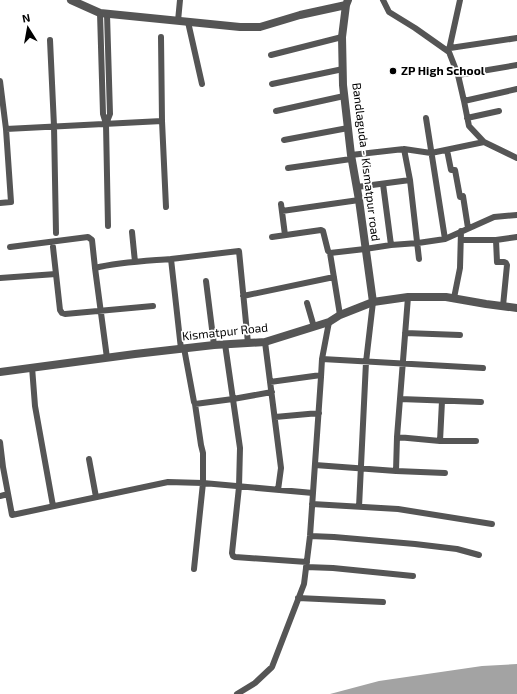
<svg xmlns="http://www.w3.org/2000/svg" width="517" height="694" font-family="'Exo 2',sans-serif">
  <style>
    .water { fill: #a3a3a3 }
    .lines { fill: none; stroke-linecap: round; stroke-linejoin: round }
    .minor { stroke: #555; stroke-width: 6 }
    .tertiary { stroke: #555; stroke-width: 8 }
    .poi-dot { fill: #000; stroke: #fff; stroke-width: 1.5 }
    .labels { text-anchor: middle; stroke-width: 3.5; stroke-linejoin: round; paint-order: stroke }
    .poi-label { font-size: 12px; font-weight: bold; fill: #000; stroke: #fff; text-anchor: start }
    .street-label { font-size: 12px; fill: #000; stroke: #fff }
  </style>
  <rect width="100%" height="100%" fill="#fff"/>
  <path class="water" d="M517,664v30h-187l49,-13 103,-15z"/>
  <g class="lines">
    <path class="minor" d="M383,0l6,12 26,16 34,24 9,23 6,26 5,25 15,16 33,16
      M100,13l3,101 3,10 2,102
      M178,21l2,-21
      M188,22l14,62
      M161,37l1,84 4,86
      M50,40l4,86 2,107
      M450,48l67,-10
      M449,50l11,-50
      M271,55l71,-18
      M458,75l59,-10
      M0,81l6,48 5,73 -11,1
      M272,84l71,-15
      M464,101l53,-12
      M276,111l68,-15
      M426,118l19,121
      M467,118l32,-7
      M106,124l4,-10 -3,-100
      M6,129l156,-8
      M284,140l64,-12
      M404,149l6,31
      M447,150l4,20h4l5,27 3,-1 5,32
      M351,155l53,-6 27,4 53,-11
      M288,168l63,-9
      M383,184l8,61
      M357,187l53,-7 9,79
      M281,204l4,31
      M282,211l77,-11
      M132,232l3,30
      M272,237l49,-7 2,1 5,20 2,2
      M461,240h35l21,-3
      M496,240l1,22h7l2,1 1,2 -4,41
      M10,247l78,-10 4,3 3,28 12,90
      M53,247l7,63 2,3 3,1 88,-8
      M171,259l68,-8 9,92
      M95,268c24,-6 52,-7 76,-9l10,90
      M0,278l56,-4
      M206,281l8,64
      M243,296l91,-19
      M454,298l6,-30 1,-37
      M307,303l7,24
      M340,315l-10,-62 35,-4 26,-4 27,-2 27,-4 49,-22 23,-2
      M405,333l55,2
      M265,342l16,126 -3,22
      M225,344l15,104 -1,39 -7,66 1,3 2,1 72,5
      M184,348l10,54 1,2 38,-5 39,-7
      M322,359l161,9
      M32,367l3,39 18,100
      M270,382l51,-7
      M400,399l81,3
      M275,417l44,-4
      M397,437l43,4h36
      M440,441l2,-40
      M0,442l3,25 9,48 156,-33 35,1 110,10
      M89,459l7,38
      M315,465l81,6 49,2
      M396,471l1,-34 11,-140
      M0,496l8,-2
      M312,504l86,5 94,15
      M359,507l7,-145 7,-60
      M310,536l24,1 81,7 42,5 22,6
      M306,567l27,1 80,8
      M194,569l9,-86v-30l-2,-8 -6,-41
      M298,598l85,4
      M237,694l18,-11 17,-16 32,-83 6,-48 11,-159 1,-18 7,-37"/>
    <path class="tertiary" d="M71,0l29,13 140,14h20l40,-12 46,-10
      M348,0l-2,5 -4,32 1,48 8,70 8,45 14,102
      M0,372l135,-18 79,-9 51,-3 64,-20 11,-7 33,-13 35,-5h38l40,7 31,4"/>
  </g>
  <circle class="poi-dot" cx="393" cy="71" r="4"/>
  <g class="labels">
    <g class="poi-label">
      <text x="401" y="75">ZP High School</text>
    </g>
    <g class="street-label">
      <text transform="translate(366 162) rotate(83)" y="4">Bandlaguda - Kismatpur road</text>
      <text transform="translate(225 332) rotate(-6)" y="4">Kismatpur Road</text>
    </g>
  </g>
  <g transform="translate(28 28) rotate(349)" stroke="#ffffff" stroke-width="3" paint-order="stroke">
  <path d="M0-3L7 15L0 10L-7 15Z" fill="#000000"/>
  <text y="-6" font-size="11" font-weight="bold" text-anchor="middle" fill="#000000">N</text>
  </g>
</svg>
